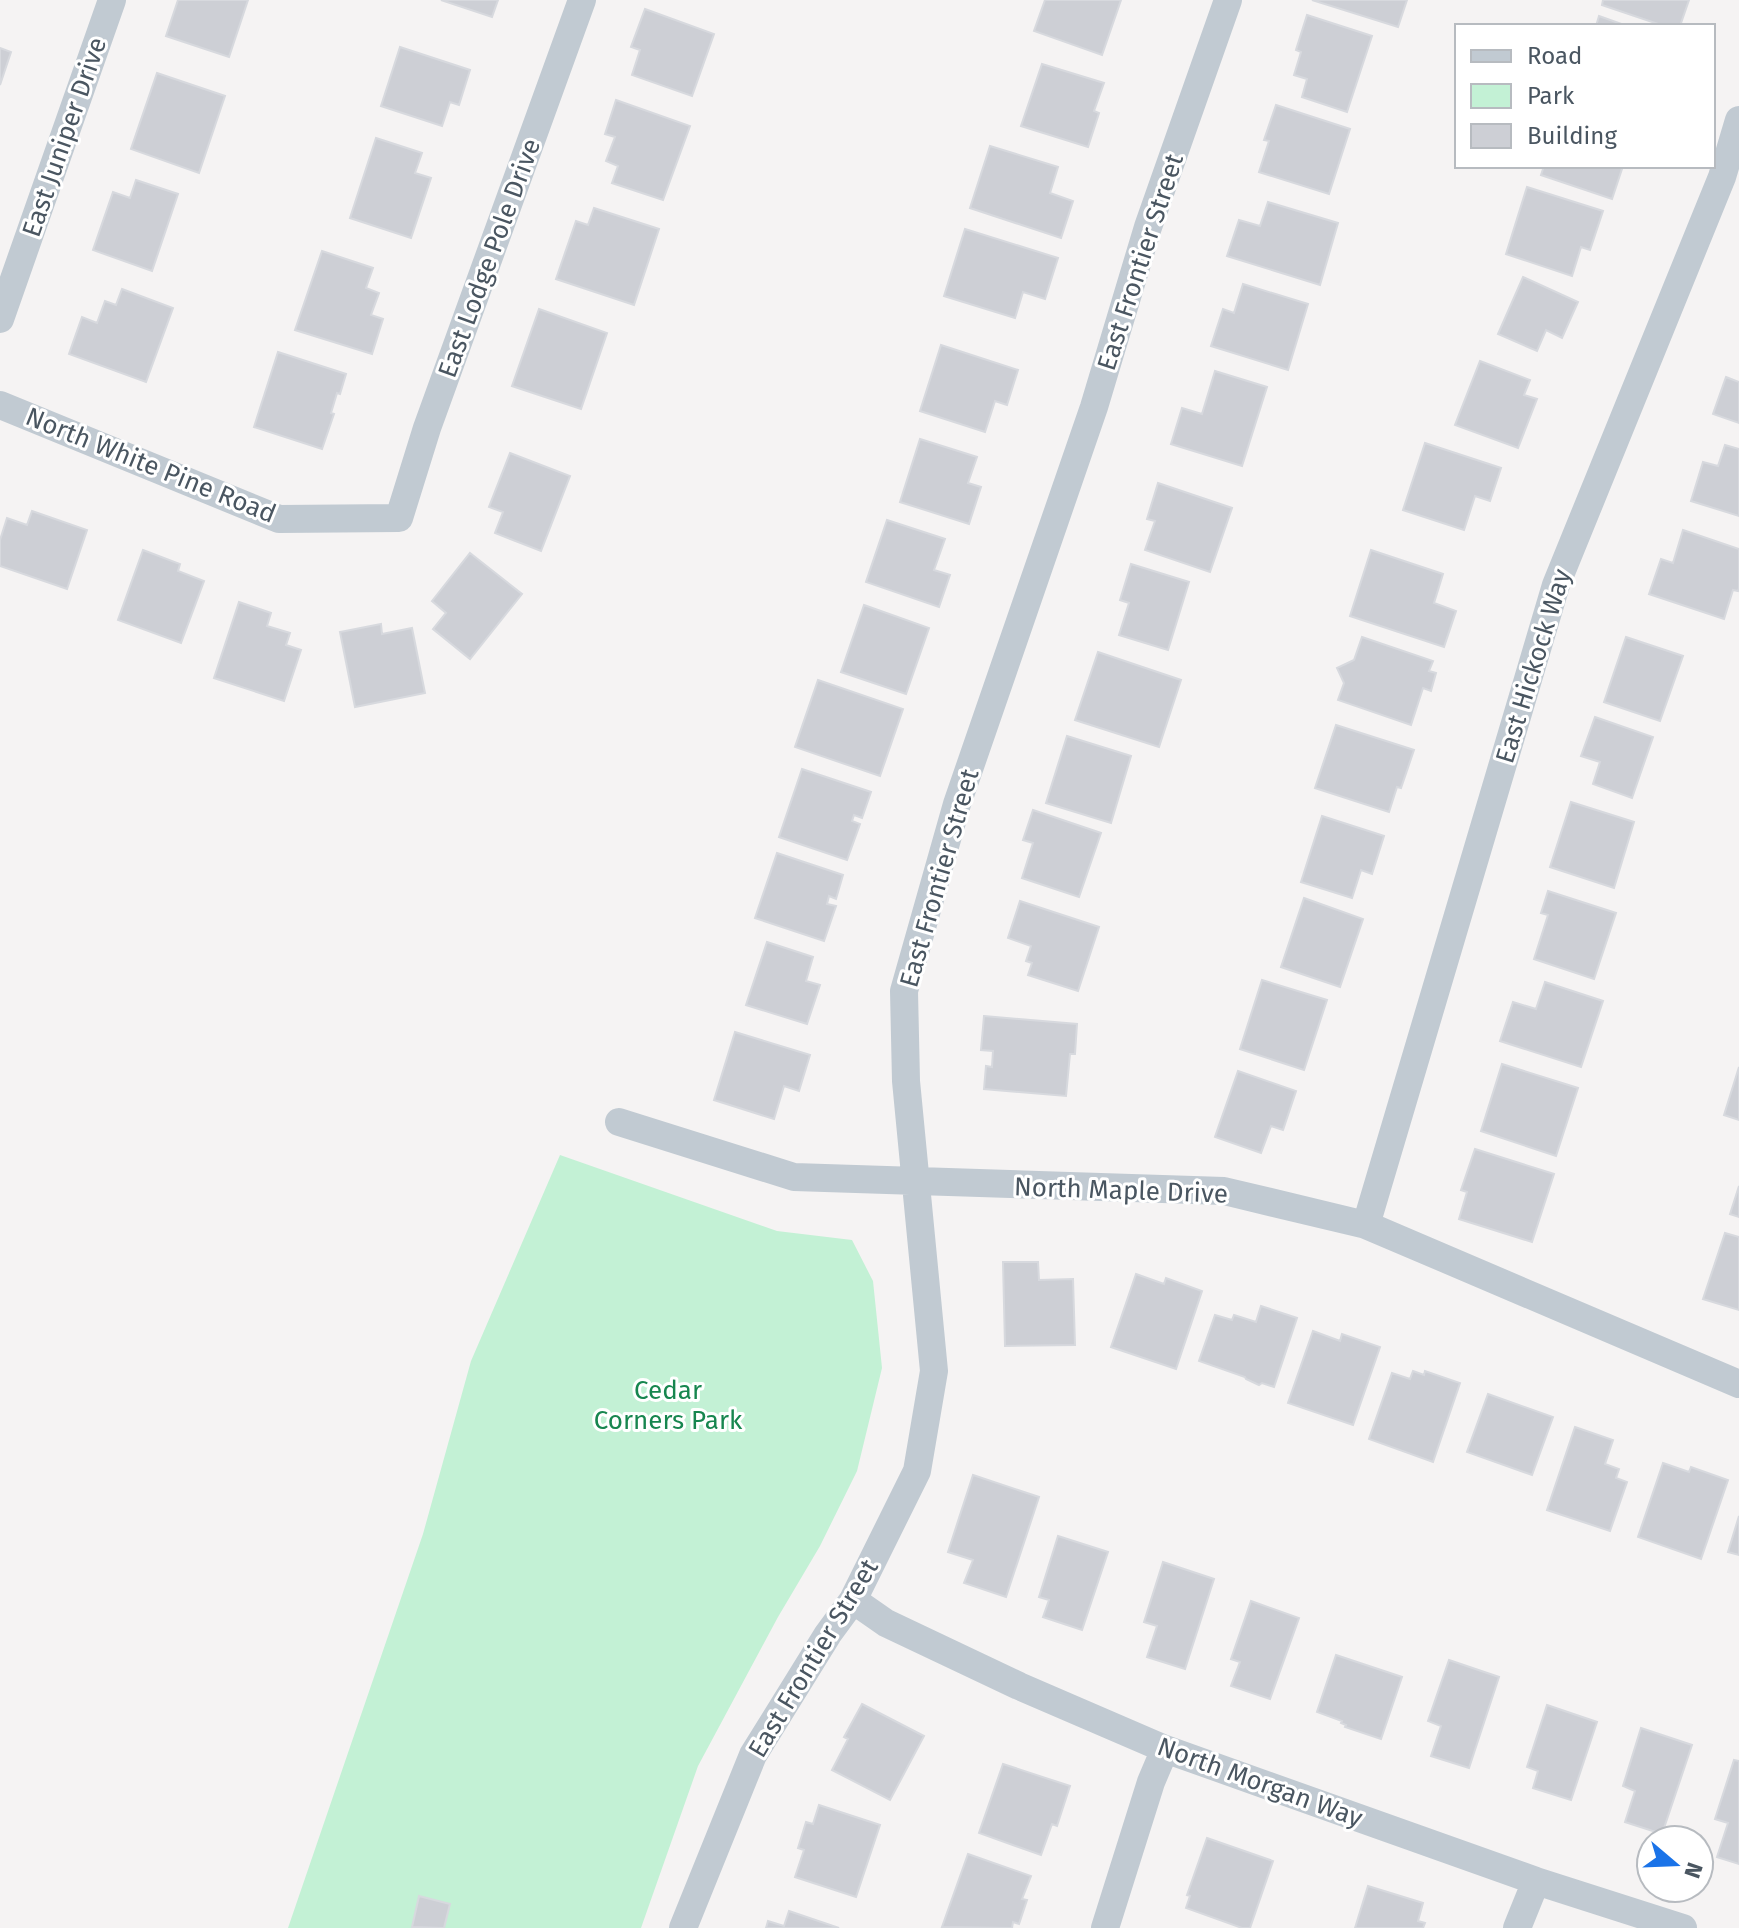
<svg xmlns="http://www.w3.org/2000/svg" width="1739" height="1928" font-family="'Fira Sans',sans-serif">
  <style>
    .green { fill: #c3f1d5 }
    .building { fill: #cdcfd5; stroke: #d7d9de; stroke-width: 2 }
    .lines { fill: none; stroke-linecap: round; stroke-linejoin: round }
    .minor { stroke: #c1cad2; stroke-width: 28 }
    .labels { text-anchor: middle; stroke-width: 6; stroke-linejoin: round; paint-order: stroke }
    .street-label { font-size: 26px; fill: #4a5661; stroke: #fff }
    .park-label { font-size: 26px; fill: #17864f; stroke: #fff }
  </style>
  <rect width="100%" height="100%" fill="#f5f3f3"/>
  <path class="green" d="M560,1155l217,76 75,9 21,41 9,87 -25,103 -37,75 -42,71 -80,149 -57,162h-353l135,-394 48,-173z"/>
  <path class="building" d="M178,0h70l-19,57 -63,-21z
    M441,0h57l-6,17z
    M1045,0h76l-19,55 -68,-24z
    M1312,0h95l-9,27z
    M1603,0h86l-9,26h-16l-62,-21z
    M645,9l69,25 -22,62 -60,-21 8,-25 -9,-3z
    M1307,15l65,21 -25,76 -45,-15 5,-18 -13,-4 7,-23 -5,-2z
    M1599,16l28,10h-31z
    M400,47l70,23 -11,35 -9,-3 -8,24 -61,-20z
    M0,48l11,4 -11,33z
    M1042,64l62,19 -10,28 5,2 -11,34 -67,-21z
    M157,73l68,23 -26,77 -68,-24z
    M616,100l74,26 -27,74 -51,-17 6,-17 -12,-5 9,-24 -10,-3z
    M1276,105l74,24 -21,65 -70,-22 10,-31 -5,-1z
    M376,138l46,15 -7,20 16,5 -20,60 -61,-20z
    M990,146l68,21 -8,26 23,8 -12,37 -91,-30z
    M1544,166h79l-11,33 -71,-24z
    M136,180l42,14 -26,77 -59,-21 20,-58 17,6z
    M1527,187l76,24 -13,39 -9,-3 -9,29 -66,-22z
    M1268,202l70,21 -18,62 -93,-29 12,-36 21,6z
    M594,208l65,21 -25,76 -78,-26 20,-58 12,4z
    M965,229l93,29 -13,41 -22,-7 -8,26 -71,-22z
    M322,251l51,17 -7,20 13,5 -8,22 12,4 -11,35 -77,-24z
    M1523,277l55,25 -16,36 -16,-8 -9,21 -39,-17z
    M1243,284l65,20 -20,66 -77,-24 12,-37 11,4z
    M122,289l51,19 -27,74 -77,-28 13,-37 15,6 8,-22 11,4z
    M539,309l68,24 -26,76 -69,-23z
    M941,345l77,25 -11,35 -12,-4 -10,31 -65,-21z
    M278,352l68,22 -6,20 -3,-1 -6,20 3,1 -12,35 -68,-22z
    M1480,361l50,19 -6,15 13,4 -19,49 -63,-23z
    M1215,371l52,16 -25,79 -71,-22 11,-36 20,6z
    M1726,377l13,5v41l-26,-9z
    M920,439l57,18 -9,26 13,4 -12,37 -69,-22z
    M1425,443l76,25 -11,33 -15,-5 -11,34 -61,-20z
    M1725,445l14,4v67l-48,-15 12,-39 15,4z
    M510,453l60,23 -29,75 -46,-18 8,-21 -14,-5z
    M1158,483l74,25 -22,64 -65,-22 10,-29 -8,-2z
    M32,511l55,19 -20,59 -67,-23v-26l7,-22 20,7z
    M887,520l58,19 -11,31 16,5 -11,32 -73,-25z
    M1683,530l56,19v39l-1,3 -5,-1 -9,29 -75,-25 12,-35 12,4z
    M143,550l37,14 -2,7 26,10 -23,62 -63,-23z
    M1371,550l72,24 -9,29 22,8 -12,36 -94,-31z
    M470,553l52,41 -52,65 -37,-30 13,-16 -14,-12z
    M1131,564l58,18 -21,68 -49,-15 10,-32 -9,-3z
    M239,602l32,11 -4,13 23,7 -4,12 15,5 -17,51 -70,-23z
    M864,605l65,23 -23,66 -65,-22z
    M381,624l1,10 30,-6 13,65 -70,14 -15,-75z
    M1362,637l71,24 -4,10 7,2 -5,18 -8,-3 -12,37 -73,-25 6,-17 -7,-15 17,-8z
    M1626,637l57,19 -23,65 -56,-19z
    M1098,652l83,28 -22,67 -84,-27z
    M818,680l85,29 -23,67 -85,-29z
    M1595,717l58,20 -21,61 -39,-14 7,-22 -19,-6z
    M1336,725l78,25 -13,38 -4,-1 -8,25 -74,-24z
    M1067,736l64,20 -20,67 -65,-20z
    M802,769l69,23 -9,26 -8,-3 -2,6 8,3 -13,36 -68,-23z
    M1571,802l63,20 -20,66 -64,-21z
    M1033,810l68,23 -22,64 -57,-19 11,-35 -10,-3z
    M1322,816l62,20 -12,38 -11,-4 -9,28 -51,-16z
    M777,853l66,22 -7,24 -7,-3 -2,8 9,2 -12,35 -69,-23z
    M1548,891l68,22 -22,66 -60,-20 14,-44 -7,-2z
    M1304,898l59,21 -23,68 -59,-20z
    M1020,901l79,26 -21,64 -50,-16 4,-12 -6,-2 5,-15 -23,-8z
    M767,942l46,15 -7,24 14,4 -13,39 -61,-19z
    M1262,980l65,20 -23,70 -64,-21z
    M1545,982l58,19 -22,66 -81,-26 13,-39 23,7z
    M984,1016l93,8 -2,30h-5l-4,42 -82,-7 2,-23 6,1 1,-16 -12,-1z
    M735,1032l75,23 -11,36 -15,-5 -10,33 -60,-19z
    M1502,1064l76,24 -22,68 -75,-25z
    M1739,1067v53l-15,-5z
    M1238,1071l58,20 -13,39 -12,-4 -10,27 -46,-16z
    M1475,1149l79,25 -22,68 -73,-23 8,-27 -6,-2z
    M1739,1186v31l-9,-3z
    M1725,1233l14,4v73l-36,-11z
    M1003,1262h35l1,18 34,-1 2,66 -70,1z
    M1136,1274l28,10 2,-6 36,13 -26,78 -65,-22z
    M1261,1306l36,12 -23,69 -12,-4 -3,2 -13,-6 -1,-2 -46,-16 16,-46 17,5 2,-5 22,7z
    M1313,1331l27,10 2,-7 38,13 -27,78 -65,-22z
    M1413,1371l11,4 1,-4 35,12 -27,79 -64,-23 23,-66 18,6z
    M1488,1394l65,23 -21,58 -65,-23z
    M1575,1427l38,13 -8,24 14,5 -3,9 11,4 -17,49 -63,-21z
    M1663,1463l26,9 2,-5 37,13 -27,79 -63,-22z
    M973,1475l66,22 -33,100 -42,-14 9,-23 -25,-8z
    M1739,1516v39l-11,-3z
    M1058,1536l50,16 -26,78 -39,-13 6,-17 -10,-3z
    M1163,1562l51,17 -29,90 -38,-12 10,-31 -13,-4z
    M1251,1601l48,17 -29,81 -39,-13 9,-24 -9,-3z
    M1336,1655l66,22 -21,62 -36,-12 1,-2 -5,-2 1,-2 -25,-9z
    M1449,1660l50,17 -30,91 -38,-12 10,-30 -13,-5z
    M862,1704l62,32 -34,64 -58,-30 16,-31 -4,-2z
    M1547,1705l50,17 -26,78 -38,-12 5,-17 -11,-4z
    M1641,1728l51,17 -30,89 -37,-12 10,-31 -12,-5z
    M1734,1760l5,1v103l-22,-7 11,-34 -13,-4z
    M1003,1764l67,22 -13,40 -5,-2 -11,31 -62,-22z
    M819,1805l61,20 -24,72 -61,-20 9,-27 -6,-2 8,-26 7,2z
    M1207,1838l66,23 -23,67h-8l-56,-20 4,-12 -3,-1z
    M968,1854l63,22 -9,23 5,1 -8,24 -6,-2 -1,6 -70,-1z
    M1368,1886l55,17 -5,18 7,2 -2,5h-68z
    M419,1896l31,8 -6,24 -32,-1z
    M789,1911l50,17h-73l2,-7 16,5z"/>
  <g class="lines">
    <path class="minor" d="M0,319l112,-319
      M0,405l279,114 120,-1 28,-90 155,-428
      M619,1122l175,55 430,14 142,34 373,159
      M1366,1225l190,-640 166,-408 17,-57
      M853,1600l33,23 133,63 146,63 371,132 147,47
      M683,1928l70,-173 75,-121 25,-34 64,-129 17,-100 -28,-290 -2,-90 53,-187 137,-397 54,-180 80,-227
      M1105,1928l46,-146 14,-33
      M1517,1928l19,-47"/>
  </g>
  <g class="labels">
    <g class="street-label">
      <text transform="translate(64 137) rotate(-71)" y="9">East Juniper Drive</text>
      <text transform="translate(489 258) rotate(-70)" y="9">East Lodge Pole Drive</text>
      <text transform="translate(1140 262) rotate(-72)" y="9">East Frontier Street</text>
      <text transform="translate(151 465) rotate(22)" y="9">North White Pine Road</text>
      <text transform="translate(1533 666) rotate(-73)" y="9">East Hickock Way</text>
      <text transform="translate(939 878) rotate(-74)" y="9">East Frontier Street</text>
      <text transform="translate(1121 1190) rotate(2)" y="9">North Maple Drive</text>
      <text transform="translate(813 1658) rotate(-59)" y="9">East Frontier Street</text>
      <text transform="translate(1260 1782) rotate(20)" y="9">North Morgan Way</text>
    </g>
    <g class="park-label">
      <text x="668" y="1399">Cedar<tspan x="668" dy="30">Corners Park</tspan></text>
    </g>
  </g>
  <rect x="1455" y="24" width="260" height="144" fill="#ffffff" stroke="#b7bbc0" stroke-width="2"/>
  <rect x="1471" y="50" width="40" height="12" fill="#c1cad2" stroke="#b7bbc0" stroke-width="2"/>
  <text x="1527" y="64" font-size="24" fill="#4a5661">Road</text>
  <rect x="1471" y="84" width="40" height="24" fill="#c3f1d5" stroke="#b7bbc0" stroke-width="2"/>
  <text x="1527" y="104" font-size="24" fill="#4a5661">Park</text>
  <rect x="1471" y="124" width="40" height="24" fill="#cdcfd5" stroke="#b7bbc0" stroke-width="2"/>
  <text x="1527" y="144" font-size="24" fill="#4a5661">Building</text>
  <g transform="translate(1675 1864) rotate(109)"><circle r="38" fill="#ffffff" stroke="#b7bbc0" stroke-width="2"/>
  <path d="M0-6L14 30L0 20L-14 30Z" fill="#1a73e8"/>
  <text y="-12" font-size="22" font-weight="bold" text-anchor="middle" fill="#4a5661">N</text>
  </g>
</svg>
